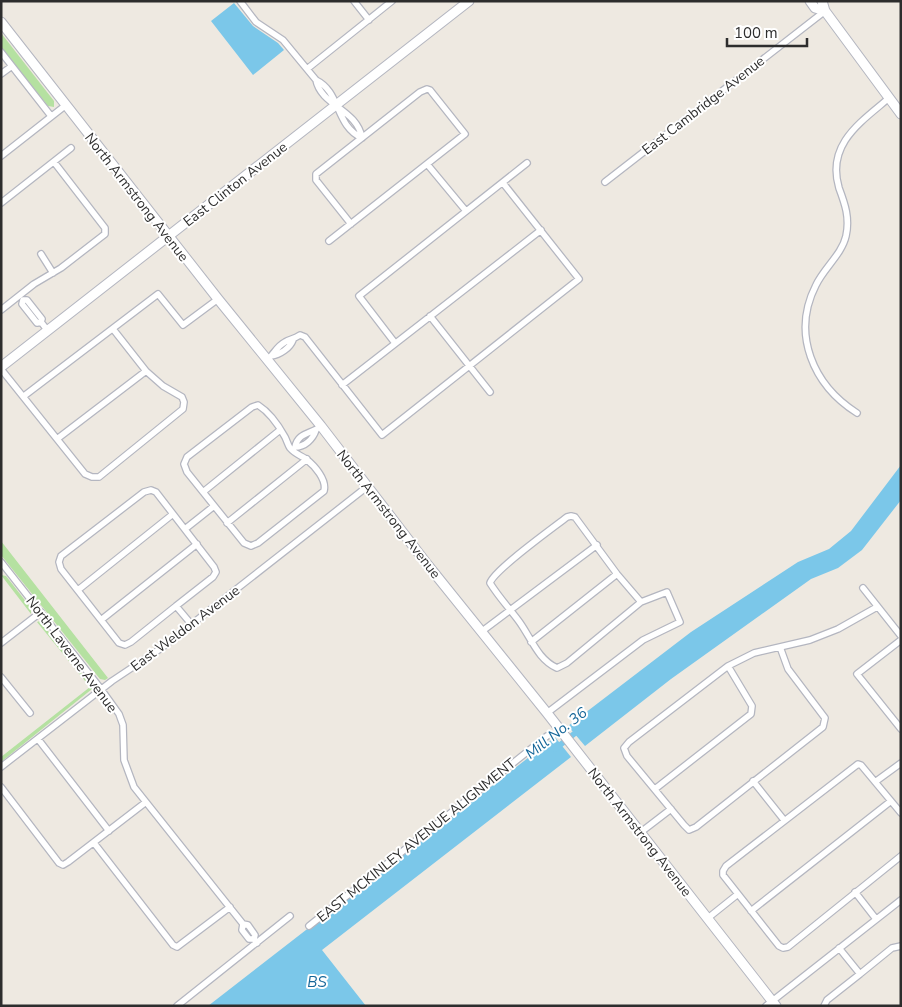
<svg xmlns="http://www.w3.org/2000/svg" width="902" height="1007" font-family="'Nunito Sans',sans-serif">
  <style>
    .green { fill: #b5e1a1 }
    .water { fill: #7bc7e9 }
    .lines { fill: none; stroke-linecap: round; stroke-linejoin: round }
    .canal { stroke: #7bc7e9; stroke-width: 5.5 }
    .street-casing { stroke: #b4b6c0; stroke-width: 8 }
    .secondary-casing { stroke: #b4b6c0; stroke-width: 11 }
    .street { stroke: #fff; stroke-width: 5.5 }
    .secondary { stroke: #fff; stroke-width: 9 }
    .labels { text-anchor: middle; stroke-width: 4; stroke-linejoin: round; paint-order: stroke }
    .street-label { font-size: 14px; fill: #2d2d2d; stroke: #fff }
    .water-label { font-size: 15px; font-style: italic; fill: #166799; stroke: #fff }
  </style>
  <rect width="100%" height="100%" fill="#eee9e1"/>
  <path class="green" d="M1,33l53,68v6l-6,-1 -47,-59z
    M1,541l107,137 -3,2 -5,-1 -99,-124z
    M1,575l5,1 25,32v6z
    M40,621l52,65v3l-91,73v-5l89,-70 -53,-65z"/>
  <path class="water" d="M234,3l19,23 25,17 6,7 -31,25 -42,-54z
    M901,465v35l-39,50 -24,18 -27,11 -140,100 -86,67 -17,-20 123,-94 107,-70 31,-13 22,-18z
    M555,737l16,20 -249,193 44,56h-158z"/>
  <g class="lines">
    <path class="canal" d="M555,749l24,-19"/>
    <g class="street-casing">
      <path id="street" d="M240,1l16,21 27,18 33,40c25,12 19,46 46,58
        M354,1l15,19
        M1,52l50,64
        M307,69l85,-68
        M1,74l11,-8
        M316,80c5,26 41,29 46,58
        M1,156l65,-51
        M427,164l39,47
        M605,182l220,-171
        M1,203l70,-55
        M329,241l136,-107 -35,-44 -3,-1 -7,3 -104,82v6l35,44
        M41,254l12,19
        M1,310l33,-26 27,-16 44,-34v-6l-51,-66
        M430,316l60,76
        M41,322l-4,1 -15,-19 1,-4h4l15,19 -1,3 7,9
        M113,329l33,42
        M395,343l-36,-47 168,-133
        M271,356c9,-1 19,-8 22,-16
        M268,359c6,-5 9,-13 17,-17 5,-3 9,-3 15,-7l5,2 77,98 197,-156 -76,-96
        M1,369l84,105 7,3h7l84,-68 1,-7 -2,-5 -19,-11 -17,-15 -89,68
        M342,385l199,-155
        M24,396l134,-102 25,31 35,-26
        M258,405c11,7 21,21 27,32 2,4 3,8 5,11 5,6 10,7 16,11 9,7 21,21 18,32l-66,52 -7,3 -7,-3 -57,-71 -3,-8 3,-7 65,-50z
        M857,413c-44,-28 -66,-79 -41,-128 8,-17 26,-31 30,-49 4,-18 -1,-32 -7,-48 -13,-44 22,-66 50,-90
        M316,430c-3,9 -11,17 -21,17 3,-15 17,-13 26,-21
        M203,492l77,-62
        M571,516l4,1 42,57 24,28 -74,61 -10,5c-20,-9 -26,-31 -39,-48 -9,-12 -20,-24 -28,-37 4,-13 63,-55 77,-66z
        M227,523l80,-64
        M185,529l29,-23
        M1,562l100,127 18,25 4,11 1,35 10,27 109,137 5,1 7,10 -1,4 3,4
        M863,588l38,48
        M78,590l95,-76
        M176,606l37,-29 3,-5 -2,-5 -58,-75 -5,-2 -7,2 -83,64 -2,6 2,7 58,74 6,2 6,-3 45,-36 16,19
        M101,620l96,-76
        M481,632l116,-87
        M901,640l-44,34 44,55
        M531,642l86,-68
        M1,643l40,-31
        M780,647l8,22 37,49 -2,9 -127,100 -7,3 -5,-5 -57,-69 -3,-8 5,-6 99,-76 26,-13 56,-13 28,-11 39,-22
        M1,677l29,36
        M547,713l96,-73 37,-18 -13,-30 -26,10
        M38,739l71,92
        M1,767l111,-86 48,-32 208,-163
        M753,781l31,39
        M875,782l26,-19
        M1,787l58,76 4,2 5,-3 78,-60
        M655,789l96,-75 1,-8 -24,-40
        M901,813l-40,-48 -3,-1 -132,102 -3,5v4l56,71 4,2 5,-1 113,-91
        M641,832l30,-23
        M94,843l79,102 4,2 53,-40
        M855,892l21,27
        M751,911l140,-110
        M708,918l30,-24
        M243,924l-1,6 7,9h5
        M309,926l238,-190
        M860,974l32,-26 9,-2
        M177,1006l113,-90
        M766,1006l135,-106
        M824,1006l3,-6 33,-26 -21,-26"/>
    </g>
    <g class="secondary-casing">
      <path id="secondary" d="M810,1l5,7 10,3
        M822,1l3,10 76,103
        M1,22l217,277 103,127 106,138 120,149 229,293
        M1,367l468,-366"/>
    </g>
    <use href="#street" class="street"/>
    <use href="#secondary" class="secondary"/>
  </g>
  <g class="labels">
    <g class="street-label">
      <text transform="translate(703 105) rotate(-38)" y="5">East Cambridge Avenue</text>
      <text transform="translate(235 184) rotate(-38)" y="5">East Clinton Avenue</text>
      <text transform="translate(137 197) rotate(52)" y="5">North Armstrong Avenue</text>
      <text transform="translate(389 514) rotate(52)" y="5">North Armstrong Avenue</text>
      <text transform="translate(185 628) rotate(-37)" y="5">East Weldon Avenue</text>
      <text transform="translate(72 654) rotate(53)" y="5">North Laverne Avenue</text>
      <text transform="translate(640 832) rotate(52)" y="5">North Armstrong Avenue</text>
      <text transform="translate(416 840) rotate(-39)" y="5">EAST MCKINLEY AVENUE ALIGNMENT</text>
    </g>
    <g class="water-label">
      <text transform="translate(556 733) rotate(-38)" y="5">Mill No. 36</text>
      <text x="317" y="987">BS</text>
    </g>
  </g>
  <rect width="902" height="1007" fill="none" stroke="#2d2d2d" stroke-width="5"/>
  <path d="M727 38v8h80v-8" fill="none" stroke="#2d2d2d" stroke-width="2.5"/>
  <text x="734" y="38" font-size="15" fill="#2d2d2d" stroke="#ffffff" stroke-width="4" paint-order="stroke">100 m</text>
</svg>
